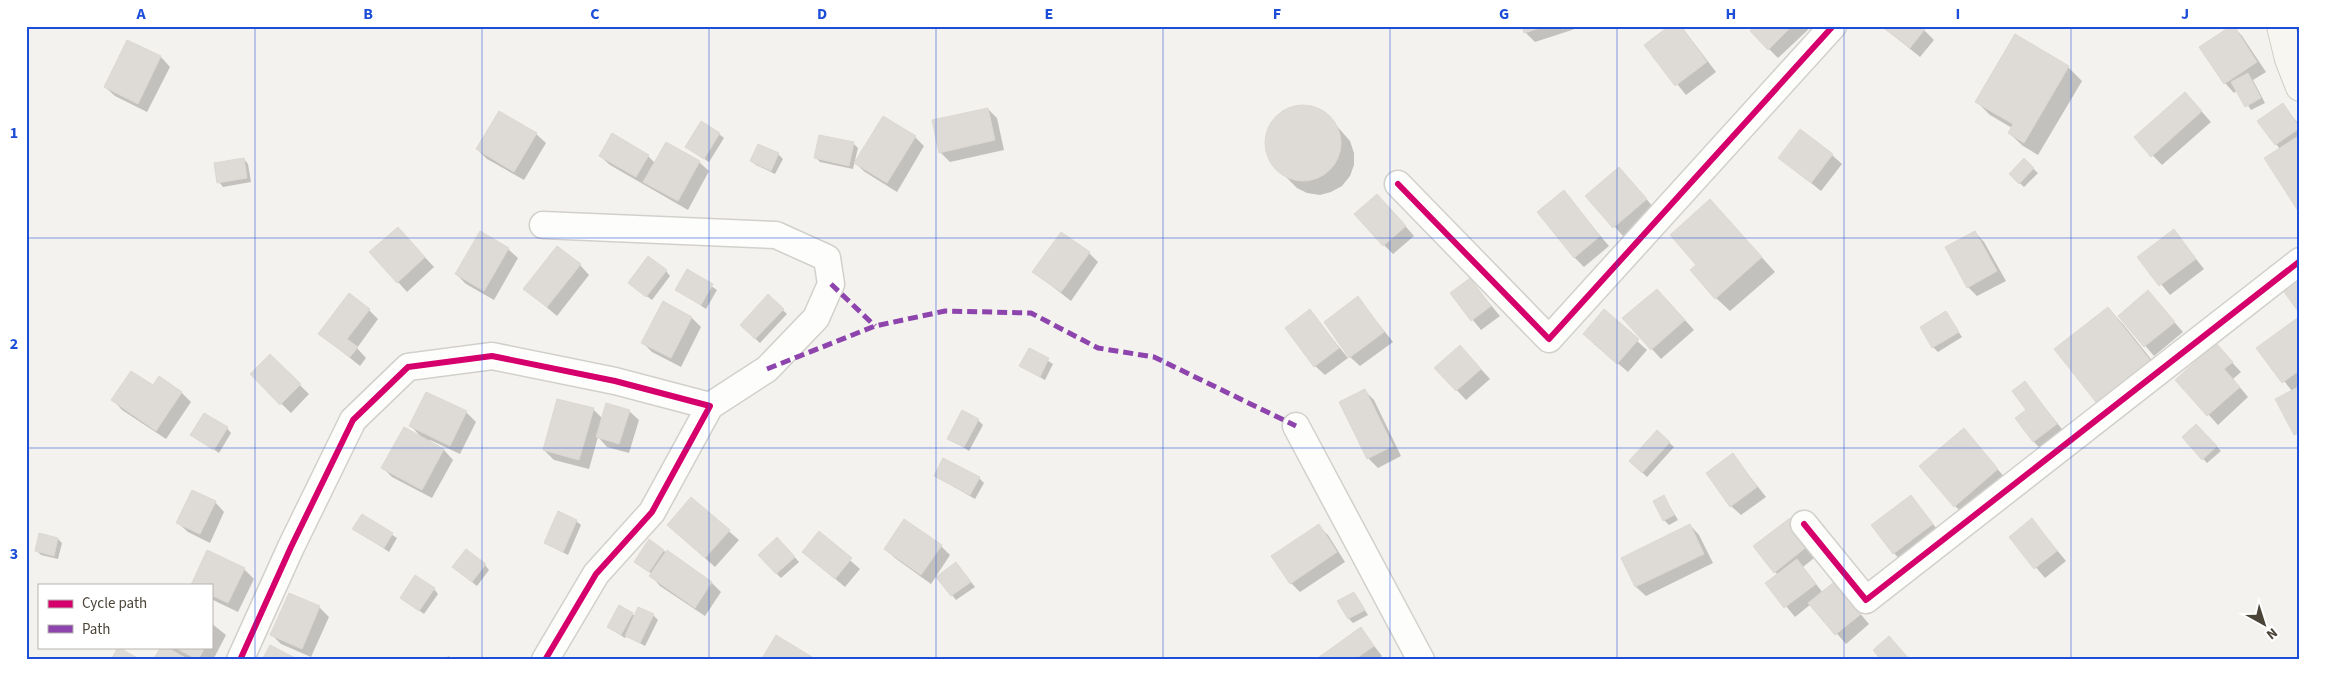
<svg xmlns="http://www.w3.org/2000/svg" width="2326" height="686" font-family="'Source Sans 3',sans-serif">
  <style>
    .shadow { fill: #0003 }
    .building { fill: #dedbd6; stroke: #dcd9d4 }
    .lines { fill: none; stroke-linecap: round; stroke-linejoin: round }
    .street-casing { stroke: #d2d0cb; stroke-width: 29 }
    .secondary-casing { stroke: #d3cfc5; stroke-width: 30 }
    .street { stroke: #fdfdfc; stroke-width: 26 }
    .secondary { stroke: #f7f6f1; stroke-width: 28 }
    .quiet { stroke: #8e44ad; stroke-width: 5; stroke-dasharray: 10 5; stroke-linecap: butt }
    .cycleway-casing { stroke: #fff; stroke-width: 9 }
    .cycleway { stroke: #d6006c; stroke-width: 6 }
    .grid { fill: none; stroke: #1d4ed8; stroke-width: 1; stroke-opacity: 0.55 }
    .neatline { fill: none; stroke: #1d4ed8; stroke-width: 2 }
    .grid-label { font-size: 16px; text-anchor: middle; font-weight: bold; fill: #1d4ed8 }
  </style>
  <rect width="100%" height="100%" fill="#f4f2ee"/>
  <path class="shadow" d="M1523,26h52v3l-40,13 -9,-9z
    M1681,26l35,46 -30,23 -40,-49z
    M1756,26h56l-34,32 -27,-27z
    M1882,26l42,4 10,10 -14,17z
    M2233,26l9,10 24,36 -13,8 12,23 -14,7 -13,-20 -4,3 -9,-10z
    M128,41l33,16 9,10 -23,45 -32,-16 -10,-9z
    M2068,67l14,14 -44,74 -15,-9 -14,-13 3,-5 -22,-13 -14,-14z
    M2194,103l17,19 -49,43 -26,-27z
    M2282,105l18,20v87l-20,-63 -21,-27z
    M1296,108l23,2 10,7 21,24 4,12v12l-4,11 -8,10 -11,6 -11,3 -13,-2 -10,-5 -23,-23 -6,-11 -1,-12 2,-12 6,-10 10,-8z
    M988,109l9,9 7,32 -54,12 -10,-10z
    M536,134l10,9 -22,37 -37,-21 -10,-10z
    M719,134l5,4 -15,24 -23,-15z
    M612,135l36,21 7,7 44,-1 10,9 -21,39 -78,-45 -10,-9z
    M915,137l9,9 -27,46 -32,-20 -10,-9z
    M853,143l5,5 -5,21 -33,-7 -4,-4z
    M778,154l5,5 -8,15 -19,-9 -5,-4z
    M1832,155l10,9 -21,27 -41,-33z
    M244,159l4,5 3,18 -28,5 -4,-5z
    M2024,160l14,13 -14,14 -14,-13z
    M1628,178l27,31 -31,28 -37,-41z
    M1563,192l46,54 -25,21 -10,-10z
    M1710,200l65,72 -45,39 -14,-13 -18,-33z
    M1387,205l27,31 -21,18 -9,-9z
    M2174,231l30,38 -34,26 -31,-38z
    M1975,232l9,10 22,39 -29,15 -9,-9z
    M407,238l27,29 -27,25 -36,-40z
    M508,249l10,9 -24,42 -28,-16 -10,-10z
    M1089,253l9,9 -27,39 -37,-29z
    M580,265l9,10 -32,41 -32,-27z
    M688,270l29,20 -11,19 -30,-20z
    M666,271l4,5 -18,24 -23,-17z
    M1470,280l30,36 -19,14 -30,-37z
    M2148,292l35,40 -29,24 -34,-40z
    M768,296l19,18 -27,29 -14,-13z
    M1358,298l35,44 -33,24 -10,-9z
    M1667,300l27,30 -33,29 -9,-10z
    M2108,308l15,16 43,54 -52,41z
    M369,310l9,9 -21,29 9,10 -6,8 -41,-33z
    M1310,311l38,47 -23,17 -10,-9z
    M1604,311l43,39 -19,22 -34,-29z
    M1946,313l16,24 -24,15 -5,-5z
    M692,318l9,9 -20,40 -29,-15 -9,-9z
    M2300,318v121l-23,-39 15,-9 -34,-43z
    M1029,349l24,15 -8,16 -25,-14z
    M2225,355l16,17 -8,7 15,18 -30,28 -41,-45z
    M270,356l39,38 -18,19 -40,-39z
    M1469,356l21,23 -24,21 -30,-32z
    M159,378l23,15 9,9 -25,37 -44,-29 -9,-10 40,-13z
    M2025,383l41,51 -23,17 -10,-10 -6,-31z
    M1365,391l9,9 27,56 -23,12 -10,-10z
    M593,409l10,10 26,-8 10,9 -10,33 -22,-6 -9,-10 -9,32 -35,-9 -10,-10z
    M466,412l10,10 -16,32 -30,-14 -1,2 15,8 9,10 -21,38 -40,-21 -9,-9 39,-30 -11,-12z
    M978,420l5,5 -14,26 -20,-13z
    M2196,425l25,26 -14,12 -24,-26z
    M227,428l4,5 -12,20 -27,-18z
    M1657,432l17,15 -27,30 -17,-16z
    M1973,440l33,39 -42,36 -9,-9z
    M1733,455l33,42 -25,18 -10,-9z
    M935,476l44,2 5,5 -9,16z
    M1664,497l14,23 -9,5 -5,-5z
    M1911,497l30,37 -38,29 -9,-10z
    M691,498l48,42 -24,27 -37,-33z
    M215,502l9,10 -14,31 -22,-11 -10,-9z
    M362,515l35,23 -8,14 -35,-24z
    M1790,519l29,35 -16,13 20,26h20l26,31 -23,20 -35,-40 -16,13 -28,-34 11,-8 -3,-3z
    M2032,520l34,41 -21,17 -35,-41z
    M576,521l5,4 -13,30 -23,-12z
    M1690,525l9,10 14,28 -67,33 -10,-9 -14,-29z
    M1318,526l10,9 17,27 -45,30 -9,-9z
    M819,533l41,36 -15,18 -42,-35z
    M58,539l4,4 -4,16 -17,-4 -5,-5z
    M782,543l17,19 -18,16 -5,-5z
    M941,546l9,9 -19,29 -36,-26 -10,-9z
    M664,551l48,32 9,9 -16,24 -45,-30 -9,-10 1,-2 -17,-12z
    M956,563l19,24 -19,13 -4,-5z
    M485,565l4,5 -12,16 -19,-15z
    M244,569l10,10 -16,33 -27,-13v-14z
    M434,589l4,5 -14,20 -22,-16z
    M1354,593l14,22 -15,8 -4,-4z
    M289,595l31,13 9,9 -18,40 -30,-13 -9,-9z
    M632,614l3,2 18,-1 5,5 -13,26 -18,-10 -2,2 -17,-11z
    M211,623l15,12 -13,25h-22l-29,-13h49z
    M1361,629l21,27 -5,4h-59z
    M448,656l8,4h-10z"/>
  <path class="building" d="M1522,26h24l-22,7z
    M1669,26h12l26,36 -32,24 -31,-41z
    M1754,26h38l-24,24 -18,-19z
    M1881,26h40l4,3 -15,19z
    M2231,26h3l23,36 -33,22 -25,-37z
    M2015,34l54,32 -45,77 -16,-10 5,-9 -38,-22z
    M127,40l34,16 -23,48 -34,-17z
    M2248,73l13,25 -16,9 -14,-25z
    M2185,92l17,19 -51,46 -17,-20z
    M2283,103l17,25 -25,17 -18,-24z
    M1265 143a38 38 0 1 1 76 0a38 38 0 1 1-76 0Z
    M988,108l7,32 -56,13 -7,-33z
    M499,111l38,22 -23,39 -38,-23z
    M883,116l33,20 -29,47 -33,-20z
    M701,121l19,12 -16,26 -19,-12z
    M1800,129l33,25 -22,29 -33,-25z
    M612,133l37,22 -13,22 -37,-21z
    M819,135l35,7 -5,24 -35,-8z
    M2300,135v79l-36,-56z
    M666,142l34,19 -22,40 -35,-19z
    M758,144l21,9 -8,18 -21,-10z
    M244,158l3,20 -30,5 -3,-20z
    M2024,158l10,10 -15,16 -10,-10z
    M1619,167l28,32 -34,29 -28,-32z
    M1564,190l36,46 -26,22 -37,-46z
    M1377,194l29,32 -23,20 -29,-32z
    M1710,199l52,58 -47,42 -25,-29 6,-5 -26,-30z
    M398,227l27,30 -28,26 -28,-31z
    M2174,229l22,30 -37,27 -22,-29z
    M480,231l29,17 -25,43 -29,-17z
    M1975,231l22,40 -30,17 -22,-41z
    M1061,232l29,20 -29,40 -29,-20z
    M557,246l24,18 -34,43 -24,-18z
    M648,256l19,14 -21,27 -18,-14z
    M687,269l26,15 -12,21 -26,-15z
    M1470,278l21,28 -20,15 -21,-28z
    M2300,280v34l-16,-22z
    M1657,289l28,31 -34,30 -29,-32z
    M2148,290l27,32 -31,25 -26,-31z
    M349,293l21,16 -23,30 11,8 -8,10 -32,-23z
    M768,294l16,15 -29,30 -15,-14z
    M1358,296l26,36 -35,26 -25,-36z
    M663,301l29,16 -21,41 -30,-15z
    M2108,307l45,57 -54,42 -45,-57z
    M1310,309l29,39 -25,19 -29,-39z
    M1604,309l35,30 -22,25 -34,-30z
    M1946,311l13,21 -27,16 -12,-21z
    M2300,316v54l-18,13 -26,-35z
    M2216,343l17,19 -9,7 16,18 -33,29 -32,-36z
    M1460,345l21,24 -25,22 -22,-23z
    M1029,348l20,10 -9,19 -21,-11z
    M270,354l31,30 -21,21 -30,-31z
    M131,371l22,14 6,-9 23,16 -26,39 -45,-31z
    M2025,381l32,43 -24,18 -18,-24 11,-8 -14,-19z
    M2300,386v46l-6,3 -19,-36z
    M1365,389l28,57 -26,13 -28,-57z
    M426,392l41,19 -17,35 -41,-20z
    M557,399l37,9 -15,52 -36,-10z
    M606,403l24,7 -11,34 -23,-7z
    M962,410l17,9 -15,28 -17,-8z
    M204,413l24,14 -14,23 -24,-15z
    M2196,424l21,22 -15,14 -20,-23z
    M404,427l40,22 -22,41 -41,-22z
    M1964,428l34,41 -44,38 -35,-41z
    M1657,430l13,12 -28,31 -13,-12z
    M1733,453l24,34 -27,20 -24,-34z
    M943,458l37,19 -10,18 -36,-19z
    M192,490l24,11 -16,33 -24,-11z
    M1664,495l10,20 -11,6 -10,-20z
    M1911,495l22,29 -40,30 -22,-29z
    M691,497l39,33 -25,28 -38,-33z
    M558,511l19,9 -14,32 -19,-9z
    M362,514l31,19 -9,15 -32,-19z
    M1790,518l20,26 -36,29 -21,-27z
    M2032,518l25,33 -23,18 -25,-32z
    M904,519l38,26 -21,30 -37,-26z
    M1319,524l18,28 -47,32 -19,-28z
    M1690,524l14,30 -69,33 -14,-29z
    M819,531l33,27 -17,21 -33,-27z
    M39,533l19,5 -4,18 -19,-5z
    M777,537l18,20 -19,17 -18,-19z
    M649,539l15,11 -15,22 -15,-10z
    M466,549l20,15 -14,18 -20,-15z
    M207,550l38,18 -17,35 -17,-8v-10h-20z
    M667,550l45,32 -17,26 -46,-32z
    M1797,559l19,25 -32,24 -19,-25z
    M956,562l15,20 -20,14 -15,-19z
    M415,575l20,13 -16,23 -19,-13z
    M1834,582l27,32 -26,21 -27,-32z
    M1354,592l11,18 -17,9 -11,-18z
    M289,593l31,13 -18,43 -32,-14z
    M619,605l14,8 -12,22 -14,-8z
    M638,607l16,7 -14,29 -15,-7z
    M1361,627l13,19 -20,14h-39z
    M776,635l41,25h-56z
    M1889,636l21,24h-29l-8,-10z
    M270,645l29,15h-37z
    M118,647l23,13h-30z
    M161,647h6l21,13h-35z
    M174,647h31l-7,13z"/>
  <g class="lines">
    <g class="street-casing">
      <path id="street" d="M1398,184l151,155 284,-313
        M543,225l233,10 51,23 4,26 -15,34 -49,51 -57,37
        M1296,426l125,234
        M1804,524l62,76 434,-339
        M240,660l51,-113 62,-127 55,-53 84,-11 123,25 95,25 -58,106 -56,62 -51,86"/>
    </g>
    <g class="secondary-casing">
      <path id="secondary" d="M2281,26l8,33 11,28"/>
    </g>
    <use href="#street" class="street"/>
    <use href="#secondary" class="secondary"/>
    <path class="quiet" d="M831,284l44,42
      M767,369l108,-43 70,-15 86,2 67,35 56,9 142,69"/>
    <g class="cycleway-casing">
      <path id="cycleway" d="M1398,184l151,155 284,-313
        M1804,524l62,76 434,-339
        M240,660l51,-113 62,-127 55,-53 84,-11 123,25 95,25 -58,106 -56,62 -51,86"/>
    </g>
    <use href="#cycleway" class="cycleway"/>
  </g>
  <path class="grid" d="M255,26v634M482,26v634M709,26v634M936,26v634M1163,26v634M1390,26v634M1617,26v634M1844,26v634M2071,26v634M26,238h2274M26,448h2274"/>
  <rect width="2326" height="686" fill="none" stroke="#ffffff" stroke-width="55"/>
  <rect x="38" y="584" width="175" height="65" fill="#ffffff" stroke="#b7b4b0"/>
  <rect x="48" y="600" width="25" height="8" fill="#d6006c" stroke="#b7b4b0"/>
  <text x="82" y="608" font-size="15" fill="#4b4439">Cycle path</text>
  <rect x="48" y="625" width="25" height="8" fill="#8e44ad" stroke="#b7b4b0"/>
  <text x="82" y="634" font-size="15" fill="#4b4439">Path</text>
  <g transform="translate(2264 624) rotate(141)" stroke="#ffffff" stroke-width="4" paint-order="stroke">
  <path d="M0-4L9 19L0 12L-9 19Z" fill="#4b4439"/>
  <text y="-8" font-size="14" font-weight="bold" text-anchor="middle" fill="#4b4439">N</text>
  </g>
  <rect x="28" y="28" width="2270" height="630" class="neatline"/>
  <g class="grid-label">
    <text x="141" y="19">A</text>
    <text x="368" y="19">B</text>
    <text x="595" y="19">C</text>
    <text x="822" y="19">D</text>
    <text x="1049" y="19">E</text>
    <text x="1277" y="19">F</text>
    <text x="1504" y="19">G</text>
    <text x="1731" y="19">H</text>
    <text x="1958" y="19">I</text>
    <text x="2185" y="19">J</text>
    <text x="14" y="138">1</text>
    <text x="14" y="349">2</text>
    <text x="14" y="559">3</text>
  </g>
</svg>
